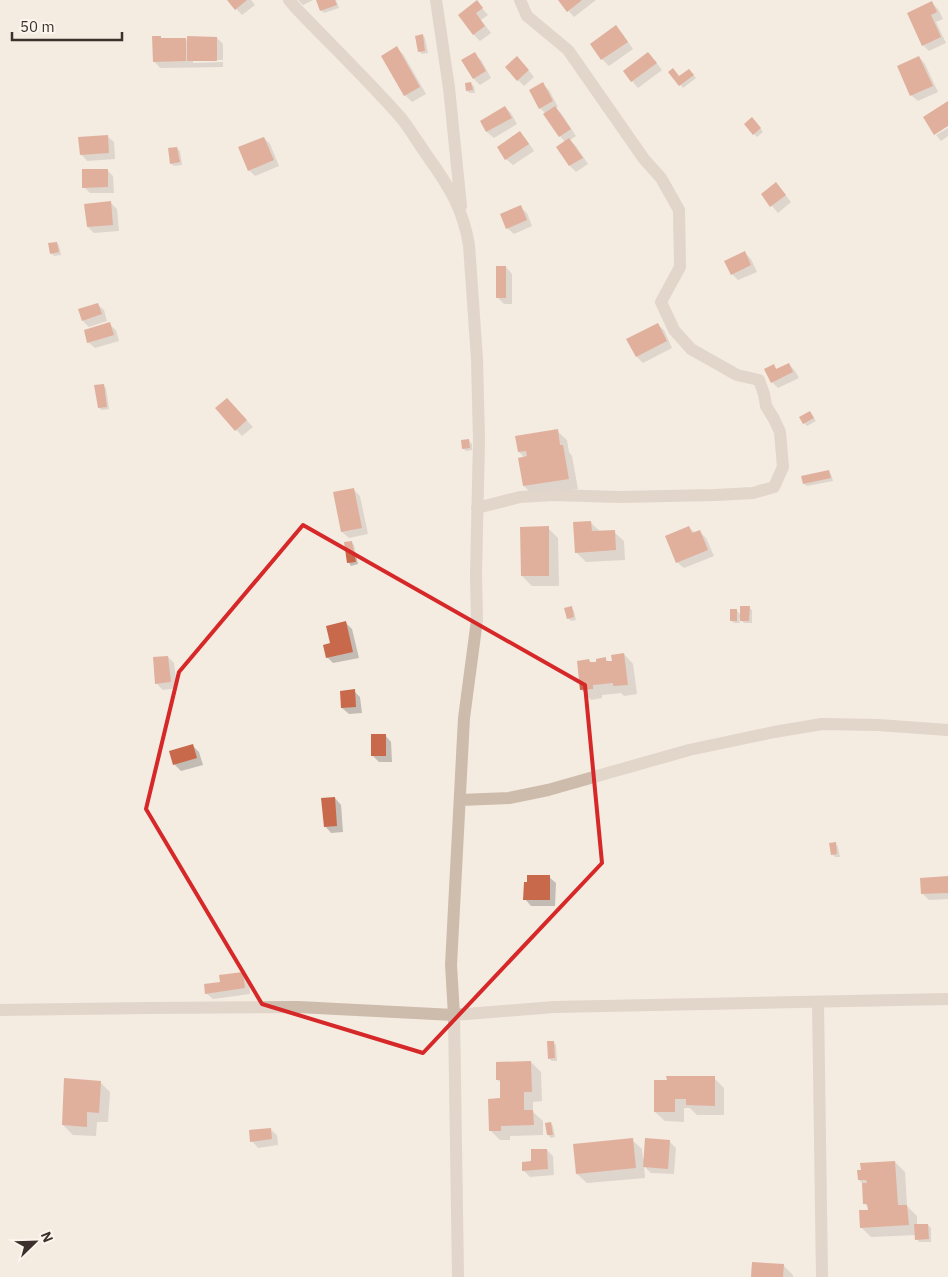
<svg xmlns="http://www.w3.org/2000/svg" width="948" height="1277" font-family="'IBM Plex Sans',sans-serif">
  <style>
    .shadow { fill: #0003 }
    .building { fill: #c8694b }
    .lines { fill: none; stroke-linecap: round; stroke-linejoin: round }
    .street { stroke: #cdbbac; stroke-width: 12 }
    .marked { fill: none; stroke: #d62828; stroke-width: 4; stroke-linejoin: round }
  </style>
  <rect width="100%" height="100%" fill="#f4ebe1"/>
  <path class="shadow" d="M228,0h23l4,5 -13,10z
    M298,0h15l-10,5z
    M318,0h18l3,8 -15,5 -3,-3z
    M559,0h37l-22,17z
    M477,2l11,13 -7,5 10,13 -11,8 -6,-6 -15,-20z
    M932,3l6,6 5,10 -7,3 10,21 -17,8 -6,-6z
    M616,27l6,6 11,16 -24,17 -7,-7 -10,-15z
    M422,35l3,3 3,15 -6,1 -3,-3z
    M217,38l6,6v16h-30v3l30,-1v5l-63,1 -6,-7 8,-22h23l3,3z
    M396,48l7,6 23,40 -14,8 -7,-7z
    M474,54l7,6 10,18 -11,7 -6,-6 -11,-18z
    M919,57l6,7 13,28 -20,9 -7,-6z
    M654,60l8,10 -24,18 -14,-17z
    M523,64l11,13 -10,9 -6,-6z
    M670,72l10,5 12,-4 4,5 -13,10z
    M471,84l3,2 1,7h-5l-3,-2z
    M542,84l7,6 9,17 -2,1 5,5 15,23 -6,4 6,6 12,18 -12,8 -6,-6 -12,-19 7,-5 -5,-6 -15,-23 -5,-5z
    M505,107l6,6 6,11 -23,14 -7,-6 -6,-11z
    M755,121l8,11 -6,5 -12,-13z
    M948,128v8l-7,5 -5,-6z
    M520,133l6,6 8,12 -21,14 -7,-6z
    M107,136l7,6 1,17 -28,2 -6,-7z
    M264,138l6,6 9,22 -24,10 -6,-6z
    M177,148l3,3 2,14 -8,1 -3,-3z
    M107,170l6,6 1,17h-24l-6,-6z
    M776,183l15,19 -13,11 -16,-19z
    M110,202l7,7 2,22 -25,2 -6,-6z
    M520,207l7,6 5,13 -18,8 -7,-6z
    M57,243l2,3 2,9 -7,1 -3,-3z
    M744,252l7,7 6,13 -19,8 -6,-6z
    M506,267l6,7v30h-8l-7,-7z
    M97,304l7,6 3,11 -18,6 -6,-6z
    M109,324l7,6 3,11 -24,7 -7,-6z
    M657,324l7,6 8,18 -29,15 -6,-6z
    M789,364l6,7 4,7 -21,10 -6,-6 1,-16 4,4z
    M103,385l3,3 3,21 -7,1 -3,-2z
    M233,406l20,21 -11,9 -25,-28z
    M810,413l6,8 -9,5 -3,-3z
    M557,431l10,9 2,12 3,4 6,33 -44,7 -10,-10 -4,-27 5,-1 -6,-6z
    M469,441l3,3v6l-6,1 -3,-3z
    M828,472l3,2 2,7 -26,5 -3,-2z
    M354,490l6,6 8,38 -19,4 -7,-6z
    M591,523l10,9h13l10,9 1,19 -39,2 -10,-10z
    M689,527l6,6 5,-1 6,6 8,18 -30,12 -7,-6z
    M548,528l10,10 1,48h-27l-10,-10z
    M351,542l3,3 4,19 -7,2 -2,-3z
    M571,608l3,3 2,9 -5,1 -3,-3z
    M749,608l3,2v13h-8l-5,-5 1,5h-6l-3,-3 5,-10 5,5z
    M346,623l6,6 7,29 -26,5 -6,-6 5,-13z
    M624,654l9,10 4,30 -13,2 -3,-3 -19,2v3l-11,2 -9,-10 7,-29 3,3 13,-5 4,3h4z
    M168,657l6,6 3,25 -14,2 -7,-7z
    M354,691l6,6 2,16 -13,1 -7,-6z
    M385,735l6,7 1,20h-13l-6,-6z
    M193,746l6,6 4,13 -22,6 -6,-6 -4,-13z
    M335,798l6,7 2,27 -12,1 -6,-7z
    M836,844l2,3 2,10h-5l-3,-3z
    M549,877l7,6 -1,23h-24l-6,-7z
    M948,878v21l-19,1 -7,-7z
    M242,973l7,7 1,14 -37,5 -7,-6 16,-10z
    M553,1042l3,3 1,16h-5l-3,-3z
    M531,1062l10,10 1,29 -9,1v10l10,9v14l-33,1v4h-10l-10,-10 12,-30 -1,-17 -3,-3z
    M714,1078l10,10v27h-27l-7,-7h-6v14l-19,-1 -10,-9 1,-31z
    M100,1082l10,10 -2,30h-11l-1,14 -23,-1 -10,-10z
    M551,1123l2,3 2,11 -4,1 -3,-3z
    M270,1129l7,6 1,10 -20,3 -6,-7z
    M632,1140l10,9 1,10 26,-18 7,7 -2,26 -23,-1 -7,-7 1,12 -58,5 -10,-9z
    M547,1150l6,6 1,19 -24,2 -7,-7z
    M895,1162l10,10 2,34 10,10v9h11l3,3v14h-12l-2,-3 -1,-4 -45,2 -10,-10 8,-16v-3l-5,-5 -1,-19 -4,-4z
    M783,1265l10,10v2h-40z"/>
  <path class="building" d="M227,0h20l-12,10z
    M316,0h19l2,5 -17,6z
    M477,0l6,8 -7,5 9,13 -12,9 -15,-20z
    M558,0h24l-15,12z
    M932,1l5,11 -6,3 10,22 -19,9 -15,-33z
    M616,25l12,17 -27,18 -11,-16z
    M423,34l2,17 -7,1 -3,-16z
    M152,36h9v2h25v23l-33,1z
    M187,36l30,1v24h-30z
    M397,46l23,41 -16,9 -23,-40z
    M475,52l11,19 -13,8 -12,-19z
    M648,52l9,11 -26,19 -8,-11z
    M517,56l12,14 -12,11 -12,-14z
    M919,56l14,30 -23,10 -13,-30z
    M673,68l6,8 10,-7 5,6 -15,11 -11,-14z
    M471,82l2,8 -7,1 -1,-8z
    M543,82l10,19 -14,8 -10,-19z
    M948,101v25l-14,9 -11,-18z
    M505,106l7,12 -26,14 -6,-11z
    M555,106l16,23 -12,8 -16,-23z
    M752,117l9,11 -8,7 -9,-11z
    M520,131l9,13 -24,16 -8,-13z
    M108,135l1,18 -29,2 -2,-18z
    M264,137l10,23 -26,11 -10,-24z
    M569,138l14,20 -14,8 -13,-19z
    M177,147l3,15 -10,2 -2,-16z
    M82,169h26v18l-26,1z
    M776,182l10,13 -16,12 -9,-13z
    M111,201l2,24 -26,2 -3,-23z
    M521,205l6,15 -21,9 -6,-15z
    M57,242l2,10 -9,2 -2,-11z
    M745,251l6,14 -20,10 -7,-14z
    M496,266h10v32h-10z
    M98,303l4,11 -20,7 -4,-12z
    M110,322l4,13 -27,8 -3,-13z
    M658,323l9,18 -31,16 -10,-18z
    M789,363l4,9 -22,11 -7,-14 10,-5 2,5z
    M104,384l3,23 -9,1 -4,-23z
    M227,398l20,22 -12,11 -20,-23z
    M810,411l4,7 -11,6 -4,-7z
    M558,429l2,16h3l6,34 -46,7 -5,-28 9,-2 -1,-5 -8,1 -3,-16z
    M469,439l1,9 -8,1 -1,-9z
    M829,470l2,8 -28,6 -2,-8z
    M354,488l8,40 -21,4 -8,-40z
    M591,521l1,10 23,-1 1,20 -41,3 -2,-31z
    M549,526v50h-28l-1,-49z
    M689,526l3,7 8,-3 8,20 -32,13 -11,-27z
    M352,541l4,21 -9,1 -3,-21z
    M572,606l2,11 -7,2 -3,-11z
    M740,606h10l-1,15h-9z
    M730,609h7v12h-7z
    M346,621l7,31 -27,6 -3,-13 7,-2 -4,-17z
    M624,653l4,32 -15,1v-3l-20,2v4l-13,1 -3,-29 12,-2 1,3h6v-3l10,-2v4h6l-1,-6z
    M168,656l3,26 -16,2 -2,-27z
    M355,689l1,18 -15,1 -1,-17z
    M371,734h15v22h-15z
    M193,744l4,14 -24,7 -4,-14z
    M335,797l2,29 -13,1 -3,-29z
    M836,842l1,12 -6,1 -2,-12z
    M527,875h23v25h-27l1,-18h3z
    M948,876v17l-27,1 -1,-16z
    M243,972l2,16 -40,6 -1,-10 16,-2 -1,-7z
    M547,1041h7l1,17 -7,1z
    M531,1061l1,31h-8v18h9l1,15 -33,1v5h-12l-1,-32 12,-1v-18h-4v-18z
    M666,1076h49v30l-29,-1v-6h-11v13h-21v-32h13z
    M64,1078l37,3 -2,32 -12,-1v15l-25,-2z
    M551,1122l2,13h-6l-2,-12z
    M271,1128l1,11 -22,3 -1,-12z
    M633,1138l3,30 -60,6 -3,-30z
    M645,1138l25,2 -2,29 -25,-2z
    M531,1149h16l1,20 -26,2v-9l9,-1z
    M895,1161l3,44h9l2,20 -49,3 -1,-18h9l-1,-6h-4l-1,-21h5l-1,-3h-8l-1,-10h4l-1,-7z
    M914,1224h14l1,15 -14,1z
    M752,1262l32,2 -1,13h-32z"/>
  <g class="lines">
    <path class="street" d="M289,0l5,6c36,38 74,74 108,113 9,12 17,25 26,38 21,29 35,52 41,88l8,114 2,81 -3,134 1,46 -13,98 -13,247 3,50 4,262
      M436,0l13,88 12,118
      M477,508l43,-11 33,-2 66,2 96,-2 38,-2 21,-6 9,-20 -3,-35 -6,-13 -8,-13 -2,-12 -5,-14 -22,-5 -46,-26 -17,-19 -13,-28 19,-35 -1,-57 -18,-32 -17,-19 -76,-109 -41,-34 -7,-16
      M460,800l49,-2 39,-8 141,-40 85,-18 48,-8 56,1 70,5
      M818,1002l4,275
      M0,1010l147,-2 151,-1 156,8 100,-8 394,-8"/>
  </g>
  <path d="M0 0H948V1277H0ZM303,525l282,160 17,178 -179,190 -161,-49 -116,-195 33,-137z" fill="#f4ebe1" fill-opacity=".55" fill-rule="evenodd"/>
  <path class="marked" d="M303,525l282,160 17,178 -179,190 -161,-49 -116,-195 33,-137z"/>
  <g transform="translate(35 1242) rotate(67)" stroke="#fbf5ee" stroke-width="4" paint-order="stroke">
  <path d="M0-4L9 19L0 12L-9 19Z" fill="#3b302b"/>
  <text y="-8" font-size="14" font-weight="bold" text-anchor="middle" fill="#3b302b">N</text>
  </g>
  <path d="M12 32v8h110v-8" fill="none" stroke="#3b302b" stroke-width="2.5"/>
  <text x="20" y="32" font-size="15" fill="#3b302b" stroke="#fbf5ee" stroke-width="4" paint-order="stroke">50 m</text>
</svg>
